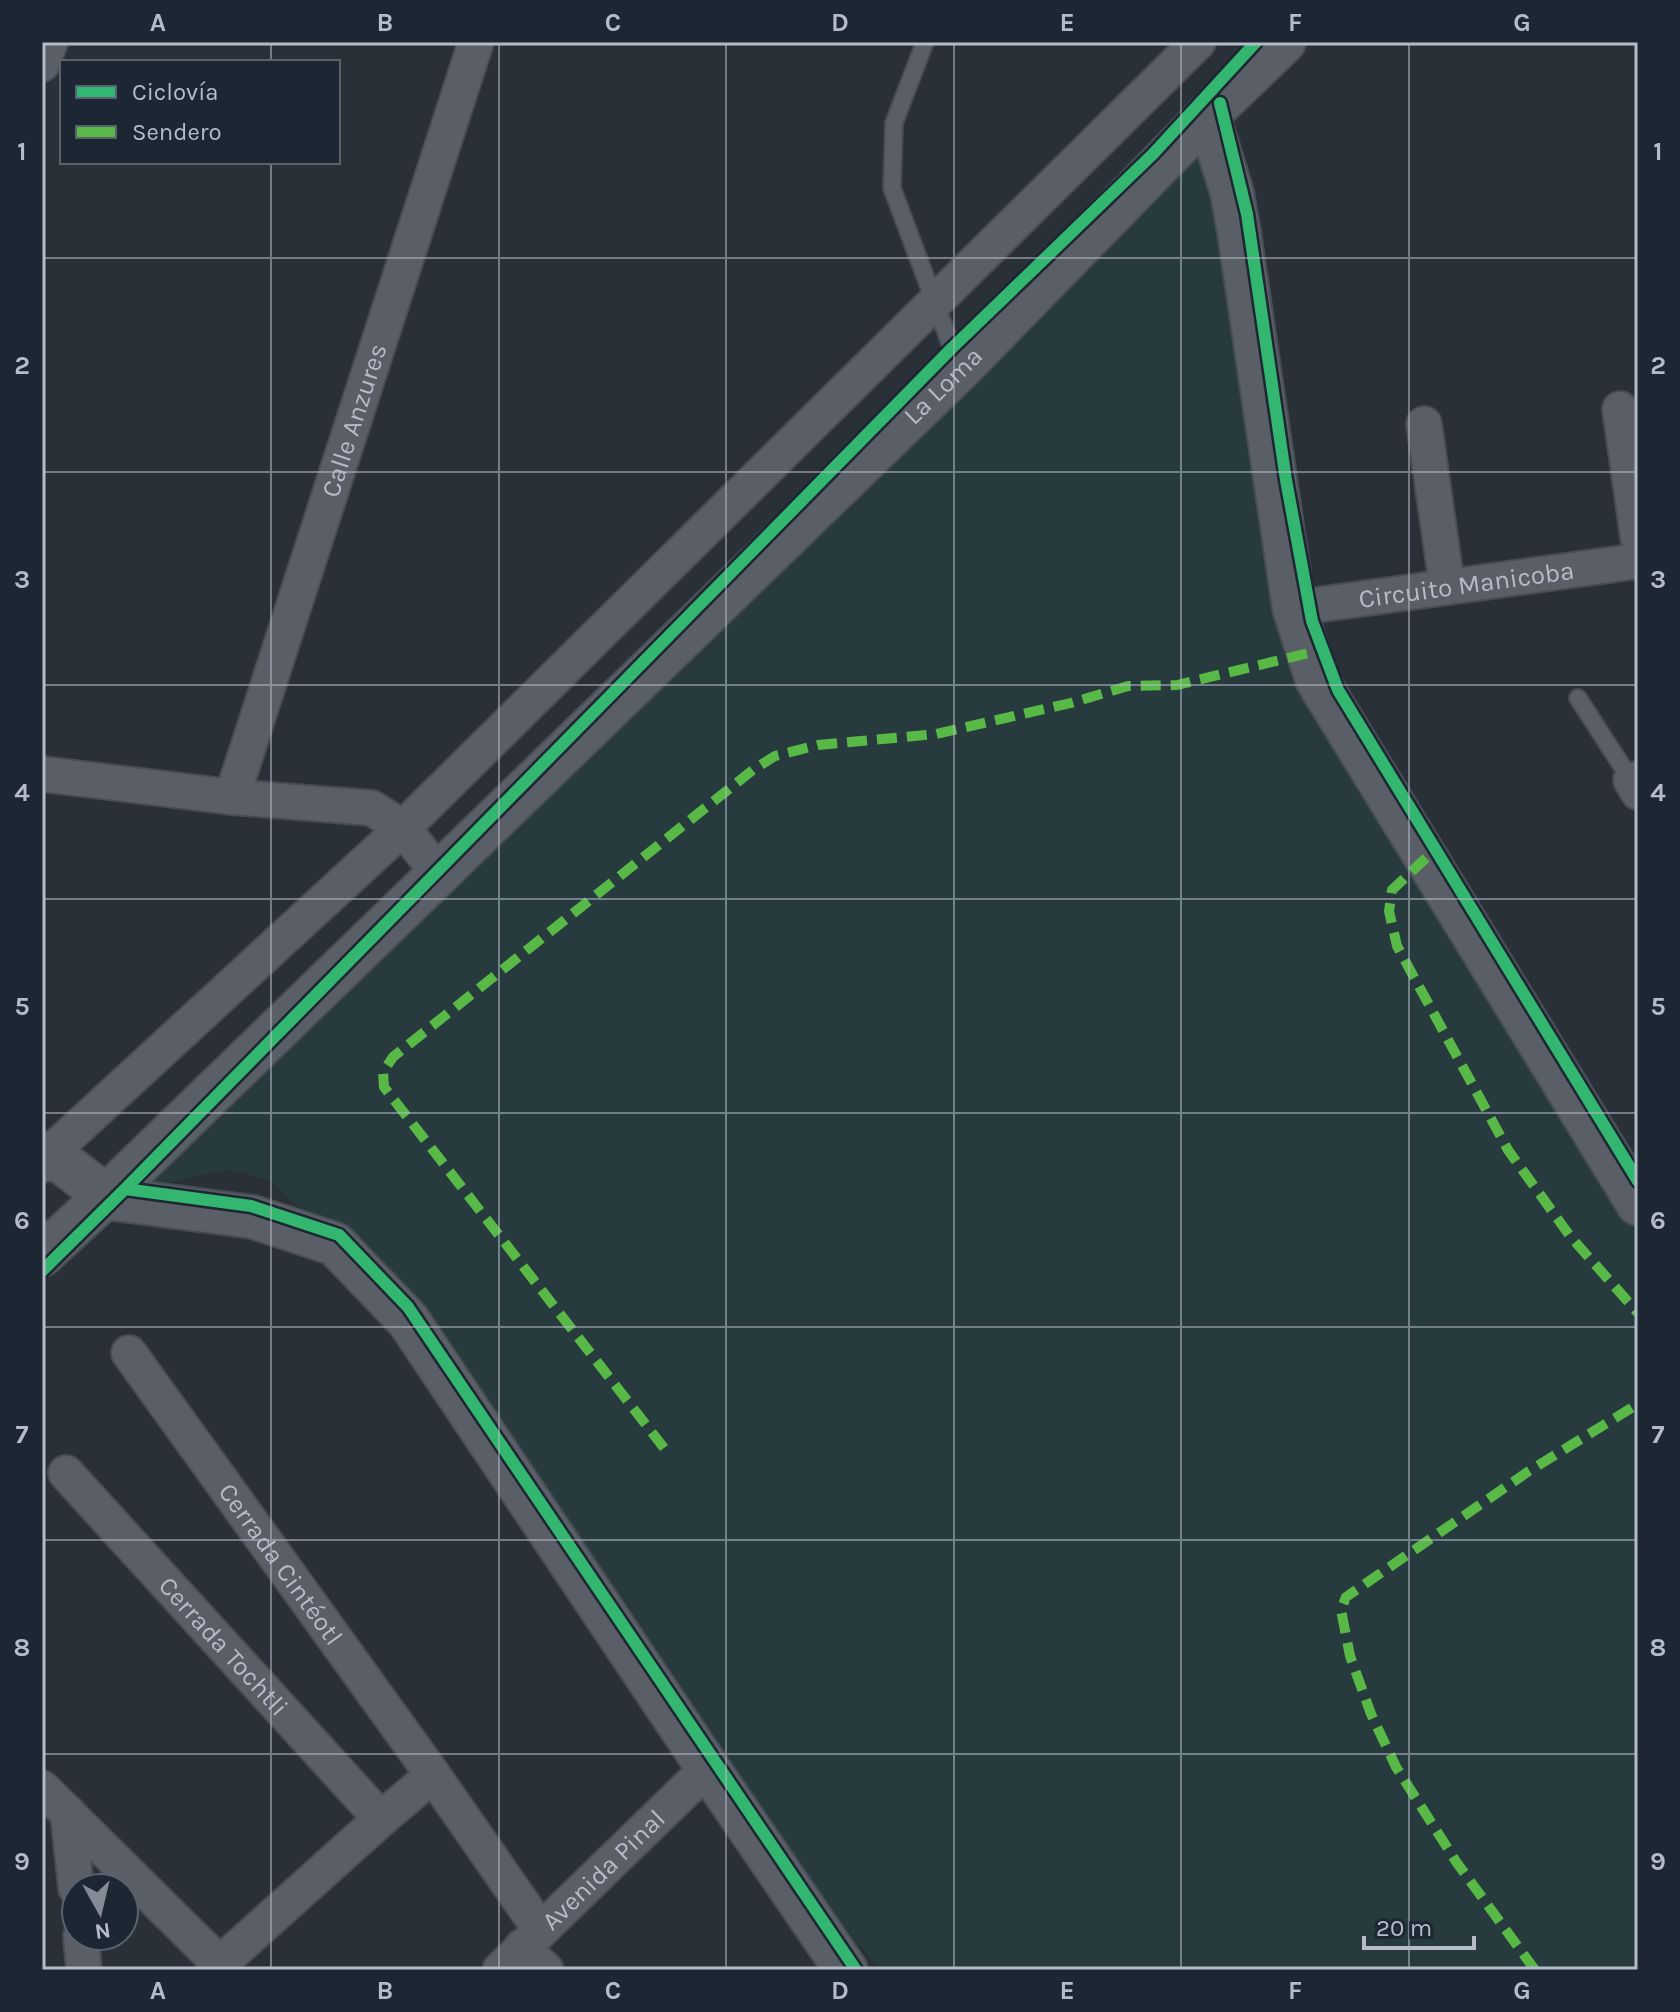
<svg xmlns="http://www.w3.org/2000/svg" width="1680" height="2012" font-family="Karla,sans-serif">
  <style>
    .green { fill: #273a3e }
    .lines { fill: none; stroke-linecap: round; stroke-linejoin: round }
    .service-casing { stroke: #484c53; stroke-width: 20 }
    .minor-casing { stroke: #484c53; stroke-width: 38 }
    .tertiary-casing { stroke: #484c53; stroke-width: 46 }
    .service { stroke: #5a5e66; stroke-width: 16 }
    .minor { stroke: #5a5e66; stroke-width: 34 }
    .tertiary { stroke: #5a5e66; stroke-width: 42 }
    .quiet { stroke: #58b947; stroke-width: 10; stroke-dasharray: 20 10; stroke-linecap: butt }
    .cycleway-casing { stroke: #1d2633; stroke-width: 17 }
    .cycleway { stroke: #33b770; stroke-width: 12 }
    .grid { fill: none; stroke: #b4bcc9; stroke-width: 2; stroke-opacity: 0.55 }
    .labels { text-anchor: middle; stroke-width: 8; stroke-linejoin: round; paint-order: stroke }
    .street-label { font-size: 26px; fill: #b4bcc9; stroke: #1d2633 }
    .neatline { fill: none; stroke: #b4bcc9; stroke-width: 3 }
    .grid-label { font-size: 26px; text-anchor: middle; font-weight: bold; fill: #b4bcc9 }
  </style>
  <rect width="100%" height="100%" fill="#2a3038"/>
  <path class="green" d="M1208,115l86,493 344,596v766h-757l-173,-202 -373,-524 -64,-63 -42,-12 -123,27z"/>
  <g class="lines">
    <g class="service-casing">
      <path id="service" d="M925,42l-31,81 -2,65 60,160 9,18
        M1578,698l53,82"/>
    </g>
    <g class="minor-casing">
      <g id="minor">
        <path d="M42,64l8,-22"/>
        <path d="M1620,409l18,128"/>
        <path d="M1424,424l23,162"/>
        <path id="s1" d="M1294,608l344,-47"/>
        <path d="M42,774l190,23 140,11 31,20 36,46"/>
        <path d="M1638,779l-7,1 7,12"/>
        <path id="s2" d="M232,797l244,-755"/>
        <path d="M50,1153l353,-325 795,-786"/>
        <path id="s3" d="M129,1353l304,422 107,154"/>
        <path id="s4" d="M66,1473l315,346"/>
        <path d="M42,1788l177,175"/>
        <path d="M68,1813l8,75"/>
        <path d="M81,1936l3,34"/>
        <path d="M522,1947l24,23"/>
        <path d="M213,1970l168,-151 52,-44"/>
        <path id="s5" d="M500,1970l208,-202"/>
      </g>
    </g>
    <g class="tertiary-casing">
      <g id="tertiary">
        <path d="M1208,115l24,78 7,39 55,376 23,72 321,524"/>
        <path d="M42,1161l8,-8 56,43 8,3 139,18 82,27 73,76 300,448 138,202"/>
        <path id="s6" d="M42,1255l64,-59 856,-829 246,-252 76,-73"/>
      </g>
    </g>
    <use href="#service" class="service"/>
    <use href="#minor" class="minor"/>
    <use href="#tertiary" class="tertiary"/>
    <path class="quiet" d="M1426,858l-34,32 -3,21 8,35 111,204 62,86 68,77
      M664,1448l-280,-361 -1,-15 10,-15 361,-288 21,-13 43,-11 118,-11 135,-31 57,-17 49,-1 132,-32
      M1535,1970l-78,-107 -61,-96 -25,-53 -21,-58 -9,-46 5,-13 183,-126 109,-67"/>
    <g class="cycleway-casing">
      <path id="cycleway" d="M1220,103l27,111 39,266 26,141 26,69 300,491
        M125,1189l126,17 88,29 69,72 448,663
        M42,1271l83,-82 827,-841 201,-194 103,-112"/>
    </g>
    <use href="#cycleway" class="cycleway"/>
  </g>
  <path class="grid" d="M271,42v20M499,42v1928M726,42v1928M954,42v1928M1181,42v1928M1409,42v1928M271,162v1808M42,258h1596M42,472h1596M42,685h1596M42,899h1596M42,1113h1596M42,1327h1596M42,1540h1596M42,1754h1596"/>
  <g class="labels">
    <g class="street-label">
      <text dy="9" stroke="none"><textPath href="#s6" startOffset="1252">La Loma</textPath></text>
      <text dy="9" stroke="none"><textPath href="#s2" startOffset="396">Calle Anzures</textPath></text>
      <text dy="9" stroke="none"><textPath href="#s1" startOffset="174">Circuito Manicoba</textPath></text>
      <text dy="9" stroke="none"><textPath href="#s3" startOffset="260">Cerrada Cintéotl</textPath></text>
      <text dy="9" stroke="none"><textPath href="#s4" startOffset="234">Cerrada Tochtli</textPath></text>
      <text dy="9" stroke="none"><textPath href="#s5" startOffset="144">Avenida Pinal</textPath></text>
    </g>
  </g>
  <rect width="1680" height="2012" fill="none" stroke="#1d2633" stroke-width="88"/>
  <rect x="60" y="60" width="280" height="104" fill="#1d2633" stroke="#59626f" stroke-width="2"/>
  <rect x="76" y="86" width="40" height="12" fill="#33b770" stroke="#59626f" stroke-width="2"/>
  <text x="132" y="100" font-size="24" fill="#b4bcc9">Ciclovía</text>
  <rect x="76" y="126" width="40" height="12" fill="#58b947" stroke="#59626f" stroke-width="2"/>
  <text x="132" y="140" font-size="24" fill="#b4bcc9">Sendero</text>
  <g transform="translate(100 1912) rotate(172)"><circle r="38" fill="#1d2633" stroke="#59626f" stroke-width="2"/>
  <path d="M0-6L14 30L0 20L-14 30Z" fill="#848b96"/>
  <text y="-12" font-size="22" font-weight="bold" text-anchor="middle" fill="#b4bcc9">N</text>
  </g>
  <path d="M1364 1936v12h110v-12" fill="none" stroke="#b4bcc9" stroke-width="4"/>
  <text x="1376" y="1936" font-size="24" fill="#b4bcc9" stroke="#1d2633" stroke-width="6" paint-order="stroke">20 m</text>
  <rect x="44" y="44" width="1592" height="1924" class="neatline"/>
  <g class="grid-label">
    <text x="158" y="31">A</text>
    <text x="385" y="31">B</text>
    <text x="613" y="31">C</text>
    <text x="840" y="31">D</text>
    <text x="1067" y="31">E</text>
    <text x="1295" y="31">F</text>
    <text x="1522" y="31">G</text>
    <text x="22" y="160">1</text>
    <text x="1658" y="160">1</text>
    <text x="22" y="374">2</text>
    <text x="1658" y="374">2</text>
    <text x="22" y="588">3</text>
    <text x="1658" y="588">3</text>
    <text x="22" y="801">4</text>
    <text x="1658" y="801">4</text>
    <text x="22" y="1015">5</text>
    <text x="1658" y="1015">5</text>
    <text x="22" y="1229">6</text>
    <text x="1658" y="1229">6</text>
    <text x="22" y="1443">7</text>
    <text x="1658" y="1443">7</text>
    <text x="22" y="1656">8</text>
    <text x="1658" y="1656">8</text>
    <text x="22" y="1870">9</text>
    <text x="1658" y="1870">9</text>
    <text x="158" y="1999">A</text>
    <text x="385" y="1999">B</text>
    <text x="613" y="1999">C</text>
    <text x="840" y="1999">D</text>
    <text x="1067" y="1999">E</text>
    <text x="1295" y="1999">F</text>
    <text x="1522" y="1999">G</text>
  </g>
</svg>
